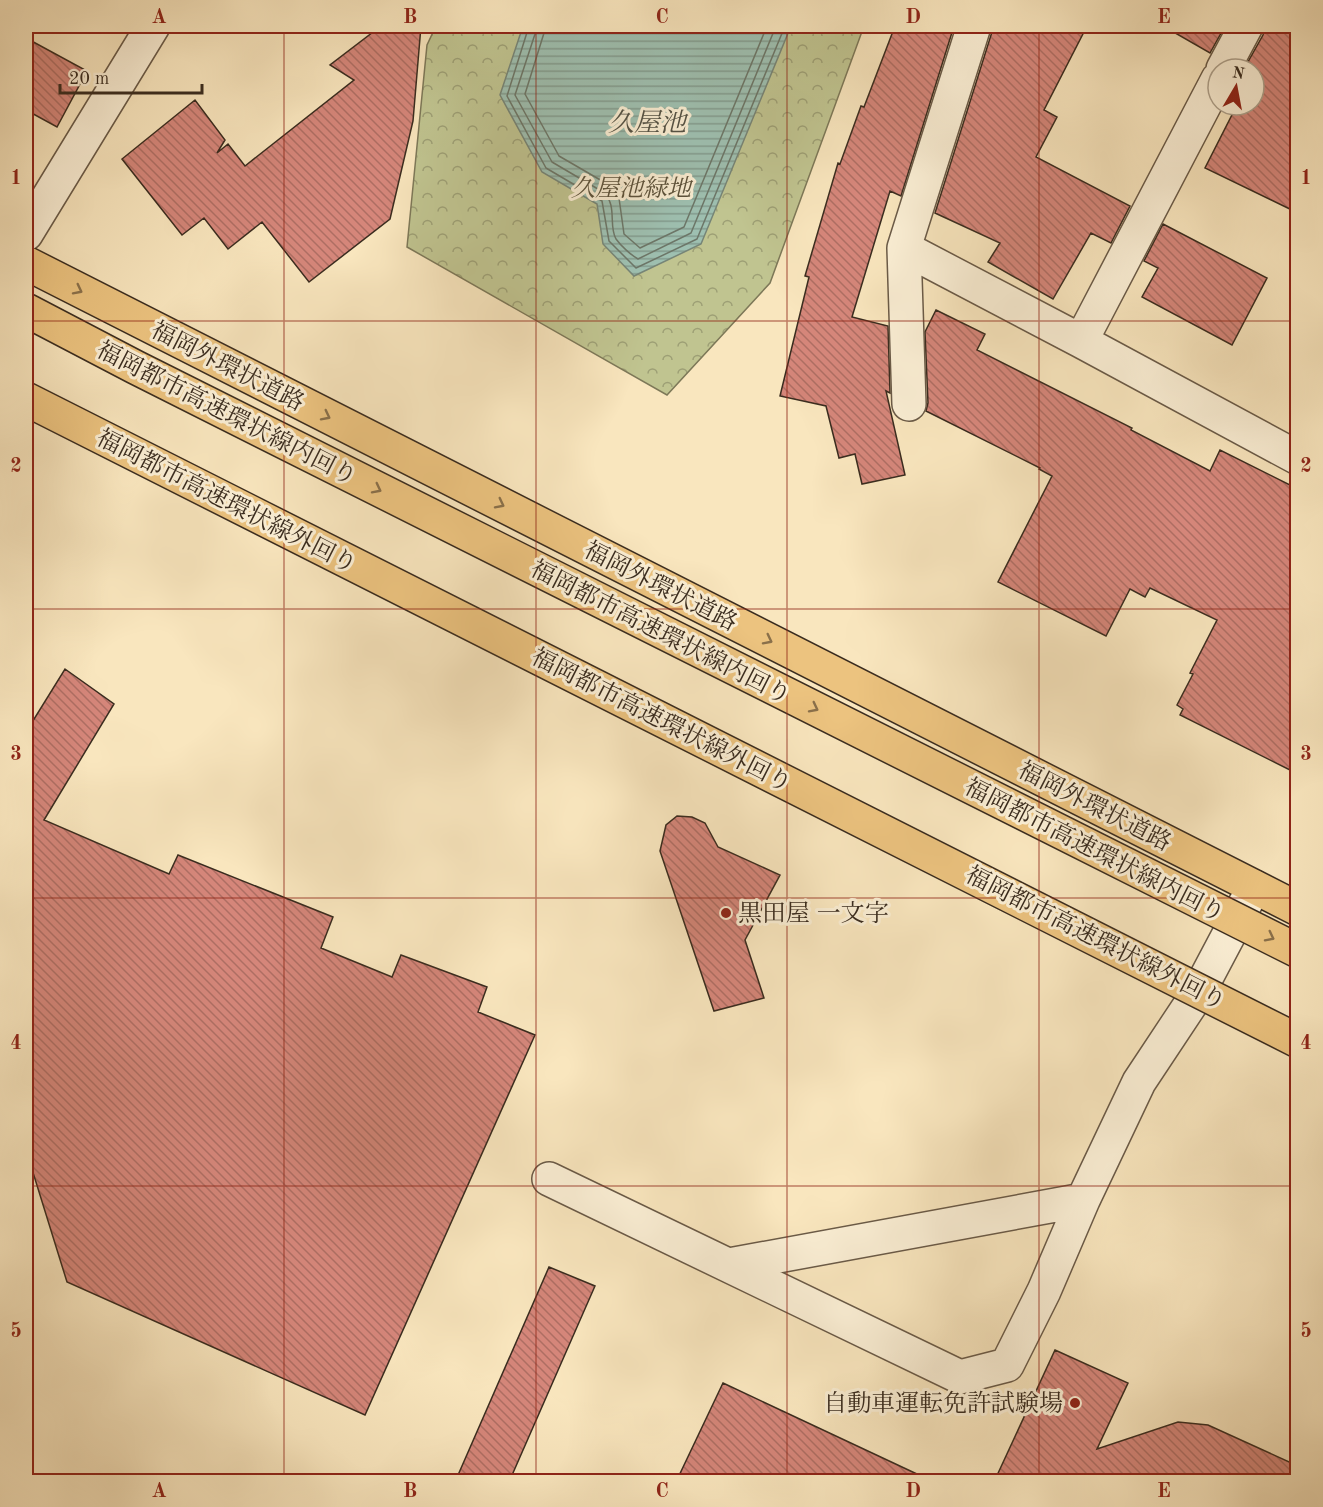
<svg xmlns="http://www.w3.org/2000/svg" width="1323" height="1507" font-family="'Old Standard TT','Noto Serif JP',serif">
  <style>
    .forest { fill: url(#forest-crowns); stroke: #7d7858; stroke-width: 1.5 }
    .water { fill: url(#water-rules); stroke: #768577; stroke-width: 1.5 }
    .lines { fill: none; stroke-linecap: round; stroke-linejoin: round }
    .shore { stroke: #6c7668; stroke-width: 1.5 }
    .building { fill: url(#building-back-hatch); stroke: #3a2c1f; stroke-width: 1.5 }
    .minor-casing { stroke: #6a5a47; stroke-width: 36 }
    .highway-casing { stroke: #3a2c1f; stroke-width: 36 }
    .minor { stroke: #fbefd5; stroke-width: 33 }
    .highway { stroke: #ecc37f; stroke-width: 33 }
    .highway-bridge-casing { stroke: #3a2c1f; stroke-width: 36; stroke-linecap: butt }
    .highway-bridge { stroke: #ecc37f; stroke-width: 33 }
    .oneway { stroke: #8a704a }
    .grid { fill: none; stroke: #8f2418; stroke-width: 1.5; stroke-opacity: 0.55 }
    .poi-dot { fill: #8f2418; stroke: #fbefd5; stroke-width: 2 }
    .labels { text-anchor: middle; stroke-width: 6; stroke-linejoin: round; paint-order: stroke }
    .park-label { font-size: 24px; font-style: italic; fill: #5c523b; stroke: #fbefd5 }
    .street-label { font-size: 24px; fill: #3a2c1f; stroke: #fbefd5 }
    .poi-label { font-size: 24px; fill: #3a2c1f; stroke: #fbefd5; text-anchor: start }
    .water-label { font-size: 26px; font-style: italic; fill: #535144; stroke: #fbefd5 }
    .neatline { fill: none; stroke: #8f2418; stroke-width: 2 }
    .grid-label { font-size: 20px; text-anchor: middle; font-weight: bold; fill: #8f2418 }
  </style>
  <defs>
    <pattern id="forest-crowns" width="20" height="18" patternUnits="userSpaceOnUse" patternTransform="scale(1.5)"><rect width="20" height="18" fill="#c0c490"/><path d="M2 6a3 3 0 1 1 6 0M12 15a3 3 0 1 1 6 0" fill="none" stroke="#9d9f75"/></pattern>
    <pattern id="water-rules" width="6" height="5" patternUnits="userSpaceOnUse" patternTransform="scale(1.5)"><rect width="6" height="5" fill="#9ec0b1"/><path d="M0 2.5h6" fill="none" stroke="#829c8f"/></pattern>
    <pattern id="building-back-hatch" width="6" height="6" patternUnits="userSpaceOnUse" patternTransform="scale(1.5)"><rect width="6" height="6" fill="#d5867a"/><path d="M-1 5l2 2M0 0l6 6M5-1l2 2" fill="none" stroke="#ae6e63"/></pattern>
  </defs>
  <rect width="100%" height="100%" fill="#f9e6be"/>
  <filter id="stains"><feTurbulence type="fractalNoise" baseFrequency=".00333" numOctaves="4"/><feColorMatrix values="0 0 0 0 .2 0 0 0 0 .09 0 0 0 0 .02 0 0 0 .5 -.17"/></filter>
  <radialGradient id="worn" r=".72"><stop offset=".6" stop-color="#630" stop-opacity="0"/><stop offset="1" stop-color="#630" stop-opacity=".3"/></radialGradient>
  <path class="forest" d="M436,26h428l-94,257 -103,112 -260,-148 20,-202z"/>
  <path class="water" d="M523,26h268l-90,218 -67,32 -31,-32 -6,-40 -55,-32 -42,-77z"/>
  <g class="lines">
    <path class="shore" d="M529,26l-22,70 39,72 56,33 7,40 27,27 61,-29 88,-213
      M536,26v5l-21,64 37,67 51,30c15,13 5,33 13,47 5,7 15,16 22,20l53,-26 85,-207
      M545,26l-1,7 -19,61 34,62 50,29 5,5 5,8 5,36 16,14 44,-21 83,-201"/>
  </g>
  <path class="building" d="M381,26h40l-8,95 -23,98 -81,63 -47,-60 -34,27 -24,-31 -22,17 -60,-76 73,-59 30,40 -8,13 11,-9 17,22 109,-86 -24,-15z
    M895,26h59l-53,170 -11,-5 -38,126 36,9 2,67 -4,-2 19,84 -43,9 -7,-30 -16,4 -13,-52 -46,-10 29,-119 -4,-1 33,-113 2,1 21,-58 3,1z
    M992,26h95l-43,84 13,7 -21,40 94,49 -19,37 -20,-10 -38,66 -65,-37 12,-19 -65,-30 57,-181z
    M1163,26h62l-15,27z
    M1265,26h15l18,8v179l-93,-45 32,-63h17v-36h-10l19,-34z
    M26,38l61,33 -30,56 -31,-17z
    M1163,224l104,54 -35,67 -90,-48 16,-29 -14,-7z
    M936,310l49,24 -8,16 155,78 -1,2 79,41 10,-21 78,39v285l-118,-59 3,-6 -6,-4 16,-31 -3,-1 27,-53 -67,-32 -5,9 -15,-8 -24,47 -108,-54 54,-106 -13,-7 1,-1 -114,-57 2,-8 -3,-71z
    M65,669l49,35 -70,116 125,54 9,-19 155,62 -12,31 71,29 9,-22 86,32 -9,25 57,23 -170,380 -298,-133 -41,-132v-418z
    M677,816l15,1 13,6 13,24 62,28 -35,65 19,58 -50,13 -54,-160 6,-26z
    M549,1267l46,19 -86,196h-54z
    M1055,1350l73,33 -31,66 81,-27 30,3 90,41v16h-304z
    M723,1383l211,99h-258z"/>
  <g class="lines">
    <g class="minor-casing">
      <path id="minor" d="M1223,69l23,-43
        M26,234l127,-208
        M904,248l70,-222
        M1081,341l137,-262
        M909,404l-5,-156 177,93 217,117
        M549,1179l411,198 47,-12 37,-74 39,-91 56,-118 59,-89 56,-106
        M729,1265l354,-65"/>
    </g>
    <g class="highway-casing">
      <path id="highway" d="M26,263l1272,646"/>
    </g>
    <use href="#minor" class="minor"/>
    <use href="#highway" class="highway"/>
    <g class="highway-bridge-casing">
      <path id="highway-bridge" d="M26,310l109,57 1163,584
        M26,399l1272,642"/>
    </g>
    <use href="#highway-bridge" class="highway-bridge"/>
  </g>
  <defs><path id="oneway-chevron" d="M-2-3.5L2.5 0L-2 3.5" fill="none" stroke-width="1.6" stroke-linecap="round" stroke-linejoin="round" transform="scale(1.5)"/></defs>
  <g class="oneway">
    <use href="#oneway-chevron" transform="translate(78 290) rotate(27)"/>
    <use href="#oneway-chevron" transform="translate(326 416) rotate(27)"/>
    <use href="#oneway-chevron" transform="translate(377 489) rotate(27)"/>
    <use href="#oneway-chevron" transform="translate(500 504) rotate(27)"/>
    <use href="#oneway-chevron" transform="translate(768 640) rotate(27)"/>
    <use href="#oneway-chevron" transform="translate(814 708) rotate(27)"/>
    <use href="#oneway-chevron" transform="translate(1270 937) rotate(27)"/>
  </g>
  <path class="grid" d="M284,26v1456M536,26v1456M787,26v1456M1039,26v1456M26,321h1272M26,609h1272M26,898h1272M26,1186h1272"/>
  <g class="poi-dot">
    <circle cx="726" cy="913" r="6"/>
    <circle cx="1075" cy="1403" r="6"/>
  </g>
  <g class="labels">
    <g class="park-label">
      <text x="631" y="196">久屋池緑地</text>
    </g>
    <g class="street-label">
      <text transform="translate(228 366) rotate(27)" y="8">福岡外環状道路</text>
      <text transform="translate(227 413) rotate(27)" y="8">福岡都市高速環状線内回り</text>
      <text transform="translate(227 501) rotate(27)" y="8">福岡都市高速環状線外回り</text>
      <text transform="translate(661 586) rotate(27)" y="8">福岡外環状道路</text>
      <text transform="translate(661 632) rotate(27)" y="8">福岡都市高速環状線内回り</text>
      <text transform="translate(662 720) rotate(27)" y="8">福岡都市高速環状線外回り</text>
      <text transform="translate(1095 806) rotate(27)" y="8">福岡外環状道路</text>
      <text transform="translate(1095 850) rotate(27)" y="8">福岡都市高速環状線内回り</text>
      <text transform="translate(1096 938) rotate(27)" y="8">福岡都市高速環状線外回り</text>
    </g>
    <g class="poi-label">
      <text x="738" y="921">黒田屋 一文字</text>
      <text x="1063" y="1411" text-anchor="end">自動車運転免許試験場</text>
    </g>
    <g class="water-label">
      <text x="647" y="131">久屋池</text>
    </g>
  </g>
  <rect width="1323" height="1507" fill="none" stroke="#f9e6be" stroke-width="66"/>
  <g transform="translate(1236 87) rotate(10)"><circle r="28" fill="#fbefd5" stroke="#aea18c" stroke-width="1.5"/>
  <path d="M0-4.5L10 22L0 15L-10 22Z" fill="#8f2418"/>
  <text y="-9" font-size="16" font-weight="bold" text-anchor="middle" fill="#3a2c1f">N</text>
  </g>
  <path d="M60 84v9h142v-9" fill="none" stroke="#3a2c1f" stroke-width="3"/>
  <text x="69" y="84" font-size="18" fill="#3a2c1f" stroke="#fbefd5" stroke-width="4.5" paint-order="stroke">20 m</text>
  <rect x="33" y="33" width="1257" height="1441" class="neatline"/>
  <g class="grid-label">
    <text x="159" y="23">A</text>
    <text x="410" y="23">B</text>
    <text x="662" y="23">C</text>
    <text x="913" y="23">D</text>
    <text x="1164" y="23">E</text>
    <text x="16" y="184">1</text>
    <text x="1306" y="184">1</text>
    <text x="16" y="472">2</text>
    <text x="1306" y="472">2</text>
    <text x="16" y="760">3</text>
    <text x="1306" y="760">3</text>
    <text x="16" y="1049">4</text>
    <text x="1306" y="1049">4</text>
    <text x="16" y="1337">5</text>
    <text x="1306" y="1337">5</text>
    <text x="159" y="1497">A</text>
    <text x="410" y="1497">B</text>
    <text x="662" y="1497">C</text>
    <text x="913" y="1497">D</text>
    <text x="1164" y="1497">E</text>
  </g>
  <rect width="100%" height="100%" filter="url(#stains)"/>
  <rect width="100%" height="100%" fill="url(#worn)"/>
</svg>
